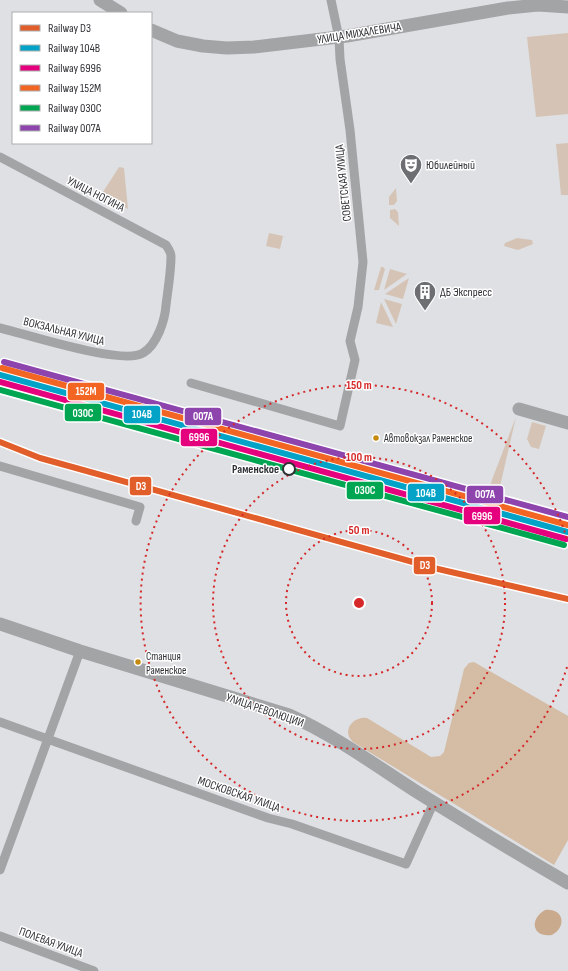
<svg xmlns="http://www.w3.org/2000/svg" width="568" height="971" font-family="'Sofia Sans Condensed',sans-serif">
  <style>
    .green { fill: #d5c4b6 }
    .forest { fill: #d4bca5 }
    .water { fill: #caaa8c }
    .lines { fill: none; stroke-linecap: round; stroke-linejoin: round }
    .street { stroke: #a2a4a6; stroke-width: 9 }
    .secondary { stroke: #a2a4a6; stroke-width: 13 }
    .rail-1-casing { stroke: #fff; stroke-width: 9 }
    .rail-2-casing { stroke: #fff; stroke-width: 9 }
    .rail-3-casing { stroke: #fff; stroke-width: 9 }
    .rail-4-casing { stroke: #fff; stroke-width: 9 }
    .rail-5-casing { stroke: #fff; stroke-width: 9 }
    .rail-6-casing { stroke: #fff; stroke-width: 9 }
    .rail-1 { stroke: #e15d29; stroke-width: 6 }
    .rail-2 { stroke: #02a3c6; stroke-width: 6 }
    .rail-3 { stroke: #e5007d; stroke-width: 6 }
    .rail-4 { stroke: #f26522; stroke-width: 6 }
    .rail-5 { stroke: #00a651; stroke-width: 6 }
    .rail-6 { stroke: #8e44ad; stroke-width: 6 }
    .ring { fill: none; stroke: #d62828; stroke-width: 2; stroke-dasharray: 2 4 }
    .bus-dot { fill: #c5890d; stroke: #fff; stroke-width: 1.5 }
    .stop-dot { fill: #fff; stroke: #2f3135; stroke-width: 2 }
    .labels { text-anchor: middle; stroke-width: 3; stroke-linejoin: round; paint-order: stroke }
    .bus-label { font-size: 11px; fill: #2f3135; stroke: #fff; text-anchor: start }
    .street-label { font-size: 12px; fill: #2f3135; stroke: #fff }
    .poi-label { font-size: 12px; fill: #2f3135; stroke: #fff; text-anchor: start }
    .stop-label { font-size: 12px; font-weight: bold; fill: #2f3135; stroke: #fff; text-anchor: end }
    .centre { fill: #d62828; stroke: #fff; stroke-width: 2 }
    .ring-label { font-size: 12px; text-anchor: middle; font-weight: bold; fill: #d62828; stroke: #fff; stroke-width: 3; stroke-linejoin: round; paint-order: stroke }
    .line-badge { stroke: #fff; stroke-width: 1.5 }
    .badge-label { font-size: 11px; text-anchor: middle; font-weight: bold; fill: #fff }
  </style>
  <rect width="100%" height="100%" fill="#dee0e4"/>
  <path class="green" d="M568,33v81l-32,3 -9,-80z
    M568,143v52h-7l-5,-51z
    M119,167l5,1 4,41 -27,-14z
    M396,188l1,13 -3,4h-5v-8z
    M395,209l3,3 1,14 -9,-8v-8z
    M269,233l14,3 -3,13 -14,-3z
    M517,238l15,2 1,4 -15,6 -14,-4 1,-3z
    M381,267h2l2,2 -6,21h-5z
    M390,269l17,5 -23,16z
    M409,278l-6,21 -18,-5z
    M384,299l18,5 -6,20z
    M381,302l12,25 -17,-4z
    M516,417l-18,78 -10,-3 5,-15z
    M532,422l14,4 -7,23 -8,-2 -4,-8z"/>
  <path class="forest" d="M474,662l94,54v124l-14,25 -201,-123c-12,-11 0,-26 14,-24l64,39 9,-1 4,-4 20,-83 5,-6z"/>
  <path class="water" d="M545,910c19,-2 22,17 7,25 -20,3 -23,-16 -7,-25z"/>
  <g class="lines">
    <path class="street" d="M0,157l166,88c2,3 5,7 5,11 0,16 -3,33 -5,49 -1,15 -9,40 -23,48 -20,13 -117,-19 -143,-25
      M191,383l149,43 15,-66 -5,-19 8,-34 5,-45 -13,-132 -10,-71 -1,-21 -8,-38
      M0,466l140,41 -4,14
      M0,722l268,96 24,6 114,40 28,-62
      M0,870l80,-219
      M0,936l94,35"/>
    <path class="secondary" d="M100,0l21,13
      M151,30l26,11 26,5 24,2 27,-1 93,-11 161,-28 30,-3 30,2
      M519,409l49,14
      M0,624l80,27 209,64c45,20 86,50 128,77 50,31 100,62 151,91"/>
    <g class="rail-1-casing">
      <path id="rail-1" d="M0,442l40,16 398,111 130,30"/>
    </g>
    <g class="rail-2-casing">
      <path id="rail-2" d="M0,375l568,157"/>
    </g>
    <g class="rail-3-casing">
      <path id="rail-3" d="M0,382l566,157"/>
    </g>
    <g class="rail-4-casing">
      <path id="rail-4" d="M2,368l566,157"/>
    </g>
    <g class="rail-5-casing">
      <path id="rail-5" d="M0,390l564,155"/>
    </g>
    <g class="rail-6-casing">
      <path id="rail-6" d="M4,362l564,155"/>
    </g>
    <use href="#rail-1" class="rail-1"/>
    <use href="#rail-2" class="rail-2"/>
    <use href="#rail-3" class="rail-3"/>
    <use href="#rail-4" class="rail-4"/>
    <use href="#rail-5" class="rail-5"/>
    <use href="#rail-6" class="rail-6"/>
  </g>
  <g class="ring">
    <circle cx="359" cy="603" r="73"/>
    <circle cx="359" cy="603" r="146"/>
    <path d="M567 667A218 218 0 1 1 567 539"/>
  </g>
  <defs>
    <g id="theatre-pin" transform="scale(1.15)"><path d="M0 17L-7.5 6A9.5 9.5 0 1 1 7.5 6Z" fill="#6c6e72" stroke="#fff"/><path d="M-5-5.5Q0-4 5-5.5V0Q5 5 0 6Q-5 5-5 0ZM-3.3-2.5H-1v1.5H-3.3ZM1-2.5H3.3v1.5H1ZM-2.8 1Q0 5.5 2.8 1Z" fill="#fff"/></g>
    <g id="building-pin" transform="scale(1.15)"><path d="M0 17L-7.5 6A9.5 9.5 0 1 1 7.5 6Z" fill="#6c6e72" stroke="#fff"/><path d="M-4-6H4V6H1V3H-1V6H-4ZM-2.5-4.3h1.7v1.8h-1.7ZM.8-4.3h1.7v1.8H.8ZM-2.5-1h1.7V.8h-1.7ZM.8-1h1.7V.8H.8Z" fill="#fff"/></g>
  </defs>
  <g fill-rule="evenodd">
    <use href="#theatre-pin" x="411" y="165"/>
    <use href="#building-pin" x="425" y="292"/>
  </g>
  <g class="bus-dot">
    <circle cx="376" cy="438" r="3.5"/>
    <circle cx="138" cy="662" r="3.5"/>
  </g>
  <circle class="stop-dot" cx="289" cy="469" r="6"/>
  <g class="labels">
    <g class="bus-label">
      <text x="384" y="442">Автовокзал Раменское</text>
      <text x="146" y="660">Станция<tspan x="146" dy="14">Раменское</tspan></text>
    </g>
    <g class="street-label">
      <text transform="translate(359 33) rotate(-9)" y="4">УЛИЦА МИХАЛЕВИЧА</text>
      <text transform="translate(343 183) rotate(-96)" y="4">СОВЕТСКАЯ УЛИЦА</text>
      <text transform="translate(96 194) rotate(27)" y="4">УЛИЦА НОГИНА</text>
      <text transform="translate(64 331) rotate(14)" y="4">ВОКЗАЛЬНАЯ УЛИЦА</text>
      <text transform="translate(265 710) rotate(19)" y="4">УЛИЦА РЕВОЛЮЦИИ</text>
      <text transform="translate(239 794) rotate(19)" y="4">МОСКОВСКАЯ УЛИЦА</text>
      <text transform="translate(51 942) rotate(20)" y="4">ПОЛЕВАЯ УЛИЦА</text>
    </g>
    <g class="poi-label">
      <text x="426" y="169">Юбилейный</text>
      <text x="440" y="296">ДБ Экспресс</text>
    </g>
    <g class="stop-label">
      <text x="279" y="473">Раменское</text>
    </g>
  </g>
  <circle cx="359" cy="603" r="6" class="centre"/>
  <g class="ring-label">
    <text x="359" y="389">150 m</text>
    <text x="359" y="461">100 m</text>
    <text x="359" y="534">50 m</text>
  </g>
  <g class="line-badge">
    <rect x="67" y="382" width="38" height="19" rx="4" fill="#f26522"/>
    <rect x="64" y="403" width="38" height="19" rx="4" fill="#00a651"/>
    <rect x="123" y="405" width="38" height="19" rx="4" fill="#02a3c6"/>
    <rect x="184" y="407" width="38" height="19" rx="4" fill="#8e44ad"/>
    <rect x="180" y="428" width="38" height="19" rx="4" fill="#e5007d"/>
    <rect x="129" y="476" width="23" height="20" rx="4" fill="#e15d29"/>
    <rect x="346" y="481" width="38" height="19" rx="4" fill="#00a651"/>
    <rect x="407" y="483" width="38" height="19" rx="4" fill="#02a3c6"/>
    <rect x="466" y="485" width="38" height="19" rx="4" fill="#8e44ad"/>
    <rect x="463" y="506" width="38" height="19" rx="4" fill="#e5007d"/>
    <rect x="413" y="556" width="23" height="19" rx="4" fill="#e15d29"/>
  </g>
  <g class="badge-label">
    <text x="86" y="395">152М</text>
    <text x="83" y="417">030C</text>
    <text x="142" y="418">104В</text>
    <text x="203" y="420">007А</text>
    <text x="199" y="441">6996</text>
    <text x="141" y="490">D3</text>
    <text x="365" y="494">030C</text>
    <text x="426" y="497">104В</text>
    <text x="485" y="498">007А</text>
    <text x="482" y="520">6996</text>
    <text x="425" y="569">D3</text>
  </g>
  <rect x="12" y="12" width="140" height="132" fill="#ffffff" stroke="#acadae"/>
  <rect x="20" y="25" width="20" height="6" fill="#e15d29" stroke="#acadae"/>
  <text x="48" y="32" font-size="12" fill="#2f3135">Railway D3</text>
  <rect x="20" y="45" width="20" height="6" fill="#02a3c6" stroke="#acadae"/>
  <text x="48" y="52" font-size="12" fill="#2f3135">Railway 104В</text>
  <rect x="20" y="65" width="20" height="6" fill="#e5007d" stroke="#acadae"/>
  <text x="48" y="72" font-size="12" fill="#2f3135">Railway 6996</text>
  <rect x="20" y="85" width="20" height="6" fill="#f26522" stroke="#acadae"/>
  <text x="48" y="92" font-size="12" fill="#2f3135">Railway 152М</text>
  <rect x="20" y="105" width="20" height="6" fill="#00a651" stroke="#acadae"/>
  <text x="48" y="112" font-size="12" fill="#2f3135">Railway 030C</text>
  <rect x="20" y="125" width="20" height="6" fill="#8e44ad" stroke="#acadae"/>
  <text x="48" y="132" font-size="12" fill="#2f3135">Railway 007А</text>
</svg>
